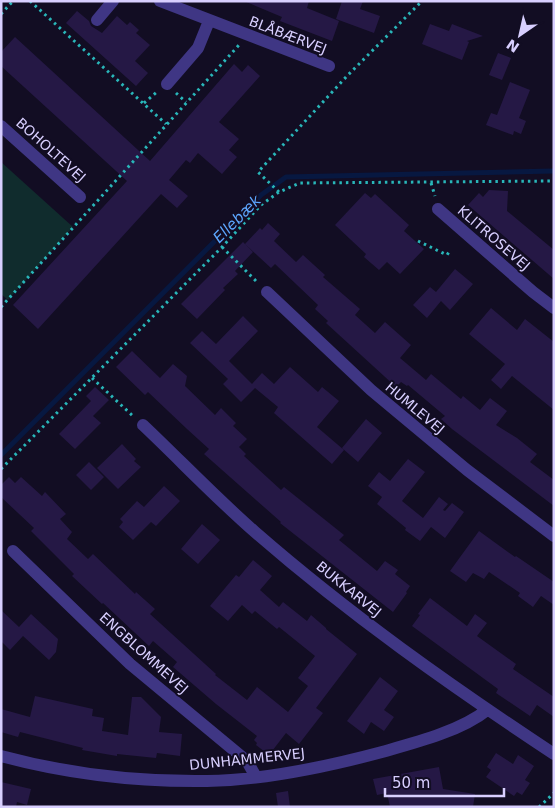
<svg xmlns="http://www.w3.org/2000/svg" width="555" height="808" font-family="'DejaVu Sans',sans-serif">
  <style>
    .green { fill: #102c2d }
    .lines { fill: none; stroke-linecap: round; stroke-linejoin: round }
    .stream { stroke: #071841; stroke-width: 5 }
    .building { fill: #251845 }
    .path { stroke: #29b6b9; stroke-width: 3; stroke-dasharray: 2.5 4; stroke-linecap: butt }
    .minor { stroke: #3f3684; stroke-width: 12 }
    .labels { text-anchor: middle; stroke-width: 4; stroke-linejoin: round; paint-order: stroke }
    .street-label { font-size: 14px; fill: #d8cfff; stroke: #120d23 }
    .water-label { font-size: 15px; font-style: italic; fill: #5da7ff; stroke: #120d23 }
  </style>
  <rect width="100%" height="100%" fill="#120d23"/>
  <path class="green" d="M1,162l72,65 -65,73 -7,-6z"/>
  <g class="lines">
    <path class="stream" d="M1,455l260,-260 25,-18 268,-6"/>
  </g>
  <path class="building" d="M244,1h65l-2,7 32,13 -7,20 -52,-20 2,-4z
    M342,1h21l-3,8 20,7 -6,17 -38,-14z
    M77,11l12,10 2,5 11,7 15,-17 10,9 3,-3 9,8 -3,3 14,12 -15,16 13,12 -12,13 -70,-63z
    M430,24l19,7 3,-7 31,12 -16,5 2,1 -7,18 -40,-16z
    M15,37l135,124 84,-97 8,8 6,-7 12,11 -41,46 20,17 -10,11 8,7 -15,17 -24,-21 -8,10 -4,-3 -17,20 19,16 -11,12 -16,-14 -123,135 -25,-24 114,-124 -126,-115v-14z
    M498,53l13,5 -9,22 -13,-5z
    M510,82l20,8 -11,28 7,3 -5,13 -7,-3 -1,4 -27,-10 5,-12 6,2z
    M489,190l19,1 -1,20 47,39v29l-86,-74 11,-12 4,4z
    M365,193l6,5 4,-4 34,31 -5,6 20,18 -24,25 -13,-12 -8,8 -15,-13 2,-3 -31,-29z
    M268,223l12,11 -6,7 22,21 7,-7 22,20 -2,2 37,32 -5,6 20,18 10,-11 26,23 -11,13 26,22 5,-6 30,25 2,-3 17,14 10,-12 17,13 -11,14 21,13 20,16 -7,8 24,18v26l-102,-77 -11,-10 4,-3 -37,-31 -1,1 -6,-4 -5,5 -70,-64 2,-2 -13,-12 3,-4 -43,-41 -4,4 -26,-24 15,-16 2,2z
    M243,242l10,10 -18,19 3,3 -15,14 2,2 -28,29 -16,-15z
    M455,269l18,15 -23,26 -9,-9 -14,17 -14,-13 17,-18 6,5z
    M491,308l26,22 8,-11 29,23v68l-42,-34 -11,13 -10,-9 14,-16 -36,-30z
    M243,316l15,15 -29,30 23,23 10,-11 12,11 16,-17 28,25 4,-5 17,14 -22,26 27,23 -12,14 -58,-51 4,-6 -23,-19 -14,14 -18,-18 5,-5 -38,-36 12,-12 14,13z
    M132,351l28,27 13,-14 14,12 -2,10 30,29 6,-7 15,15 -3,3 14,13 -8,8 7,7 -2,2 37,34 3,-3 60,48 -5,5 38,31 8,-10 13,9 -3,4 15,12 -4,6 1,1 -14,19 -113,-89 1,-1 -77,-68 5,-5 -22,-20 -39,-37 -3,3 -29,-28z
    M95,387l14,13 -16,16 8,7 -26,26 -16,-15 32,-33 -5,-5z
    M366,419l16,14 -24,29 -16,-14z
    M122,444l14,15 -2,2 7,6 -23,22 -21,-21z
    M408,459l17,13 -23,29 21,17 16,-21 9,7 -5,6 2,1 7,-8 12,9 -19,26 -14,-11 -11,14 -15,-11 1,-2 -29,-24 5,-7 -14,-11 11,-14 11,9z
    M89,462l15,15 -13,13 -15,-15z
    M9,477l6,6 6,-6 21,19 3,-4 21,22 -6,5 12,13 -5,7 21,20 5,-5 42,40 1,-2 19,17 -5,5 66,60 -1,1 32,25 10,-13 31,25 20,-26 -10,-8 17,-22 -36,-29 -2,2 -22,-18 -3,3 -10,-9 -14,16 -18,-15 26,-31 3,2 14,-17 19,16 -12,14 19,17 4,-5 24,19 4,-6 15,13v1l31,25 -41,54 7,5 -24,31 -13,-11 -17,22 -13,-10 1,-2 -3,-3 3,-4 -41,-32 -43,-37 4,-5 -24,-21 -4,5 -46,-43 -1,1 -30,-28 2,-2 -43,-43 3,-3 -33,-31v-12z
    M164,486l16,15 -24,25 -5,-4 -18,18 -14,-13 4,-5 -3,-3 17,-18 7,6z
    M202,524l18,16 -22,24 -17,-15z
    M479,531l36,26 1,-1 38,26v23l-13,-9 -8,11 -15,-11 2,-3 -31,-21 -5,7 -11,-6 -7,9 -16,-11z
    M430,598l37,28 8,-12 12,9 -10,13 39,28 -3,5 41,28v20l-17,-12 -7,11 -34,-23 2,-4 -86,-63 8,-11 -2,-1z
    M1,610l18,17 12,-13 27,25 -2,13 -7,8 -26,-24 -13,14 -9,-9z
    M380,677l18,14 -14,19 10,7 -10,14 -13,-9 -7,12 -17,-13z
    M35,696l58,13 -1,7 12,2 -2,13 26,4 4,-38h9l20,20 -2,15 23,2 -2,22 -23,-3 -1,5 -39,-4v2l-35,-6 1,-2 -63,-16 -2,5 -17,-5v-23l29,8z
    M496,753l17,11 5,-9 16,11 -9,14 5,3 -8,12 -5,-3 -3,4 -28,-19 5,-7 -4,-3z
    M439,767l4,22 32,5 -2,13h-83l-3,-14 -10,2 -4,-16z
    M1,782l30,7 -4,16 -10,-3 -1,5h-15z
    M288,791l2,16h-12l-2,-14z"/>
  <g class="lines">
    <path class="path" d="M30,1l136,123
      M1,14l12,-13
      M176,93l10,9
      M144,103l14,-12
      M431,183l4,13
      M279,192l-21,-20 89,-96 75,-75
      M418,241l29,14 2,-3
      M222,247l36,36
      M1,307l238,-262
      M92,378l42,39
      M1,469l221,-222 39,-42 18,-13 21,-9 254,-2
      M539,807l15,-14"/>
    <path class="minor" d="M160,1l169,65
      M97,20l16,-19
      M167,84l31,-36 11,-27
      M1,126l79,71
      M438,209l95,83 21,16
      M267,292l104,98 96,80 87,66
      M143,425c37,35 73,73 112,107 94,82 196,154 299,222
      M13,551l117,113 117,97 9,16
      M1,756c67,18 137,26 206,25 59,-1 119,-14 175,-29 32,-9 79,-21 105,-42"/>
  </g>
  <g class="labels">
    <g class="street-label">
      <text transform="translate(288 35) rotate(21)" y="5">BLÅBÆRVEJ</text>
      <text transform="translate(51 150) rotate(42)" y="5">BOHOLTEVEJ</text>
      <text transform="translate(494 238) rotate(41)" y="5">KLITROSEVEJ</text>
      <text transform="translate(415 408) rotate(40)" y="5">HUMLEVEJ</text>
      <text transform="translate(349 589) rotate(39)" y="5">BUKKARVEJ</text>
      <text transform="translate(144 653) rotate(42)" y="5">ENGBLOMMEVEJ</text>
      <text transform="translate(247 759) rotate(-6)" y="5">DUNHAMMERVEJ</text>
    </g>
    <g class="water-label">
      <text transform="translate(237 219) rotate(-45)" y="5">Ellebæk</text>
    </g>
  </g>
  <rect width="555" height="808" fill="none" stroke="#d8cfff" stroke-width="5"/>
  <g transform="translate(520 35) rotate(214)" stroke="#120d23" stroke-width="4" paint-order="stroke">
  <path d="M0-4L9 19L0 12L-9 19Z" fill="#d8cfff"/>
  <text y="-8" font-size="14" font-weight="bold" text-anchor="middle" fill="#d8cfff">N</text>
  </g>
  <path d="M385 788v8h119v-8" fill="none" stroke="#d8cfff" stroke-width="2.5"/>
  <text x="392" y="788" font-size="15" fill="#d8cfff" stroke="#120d23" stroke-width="4" paint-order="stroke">50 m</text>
</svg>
